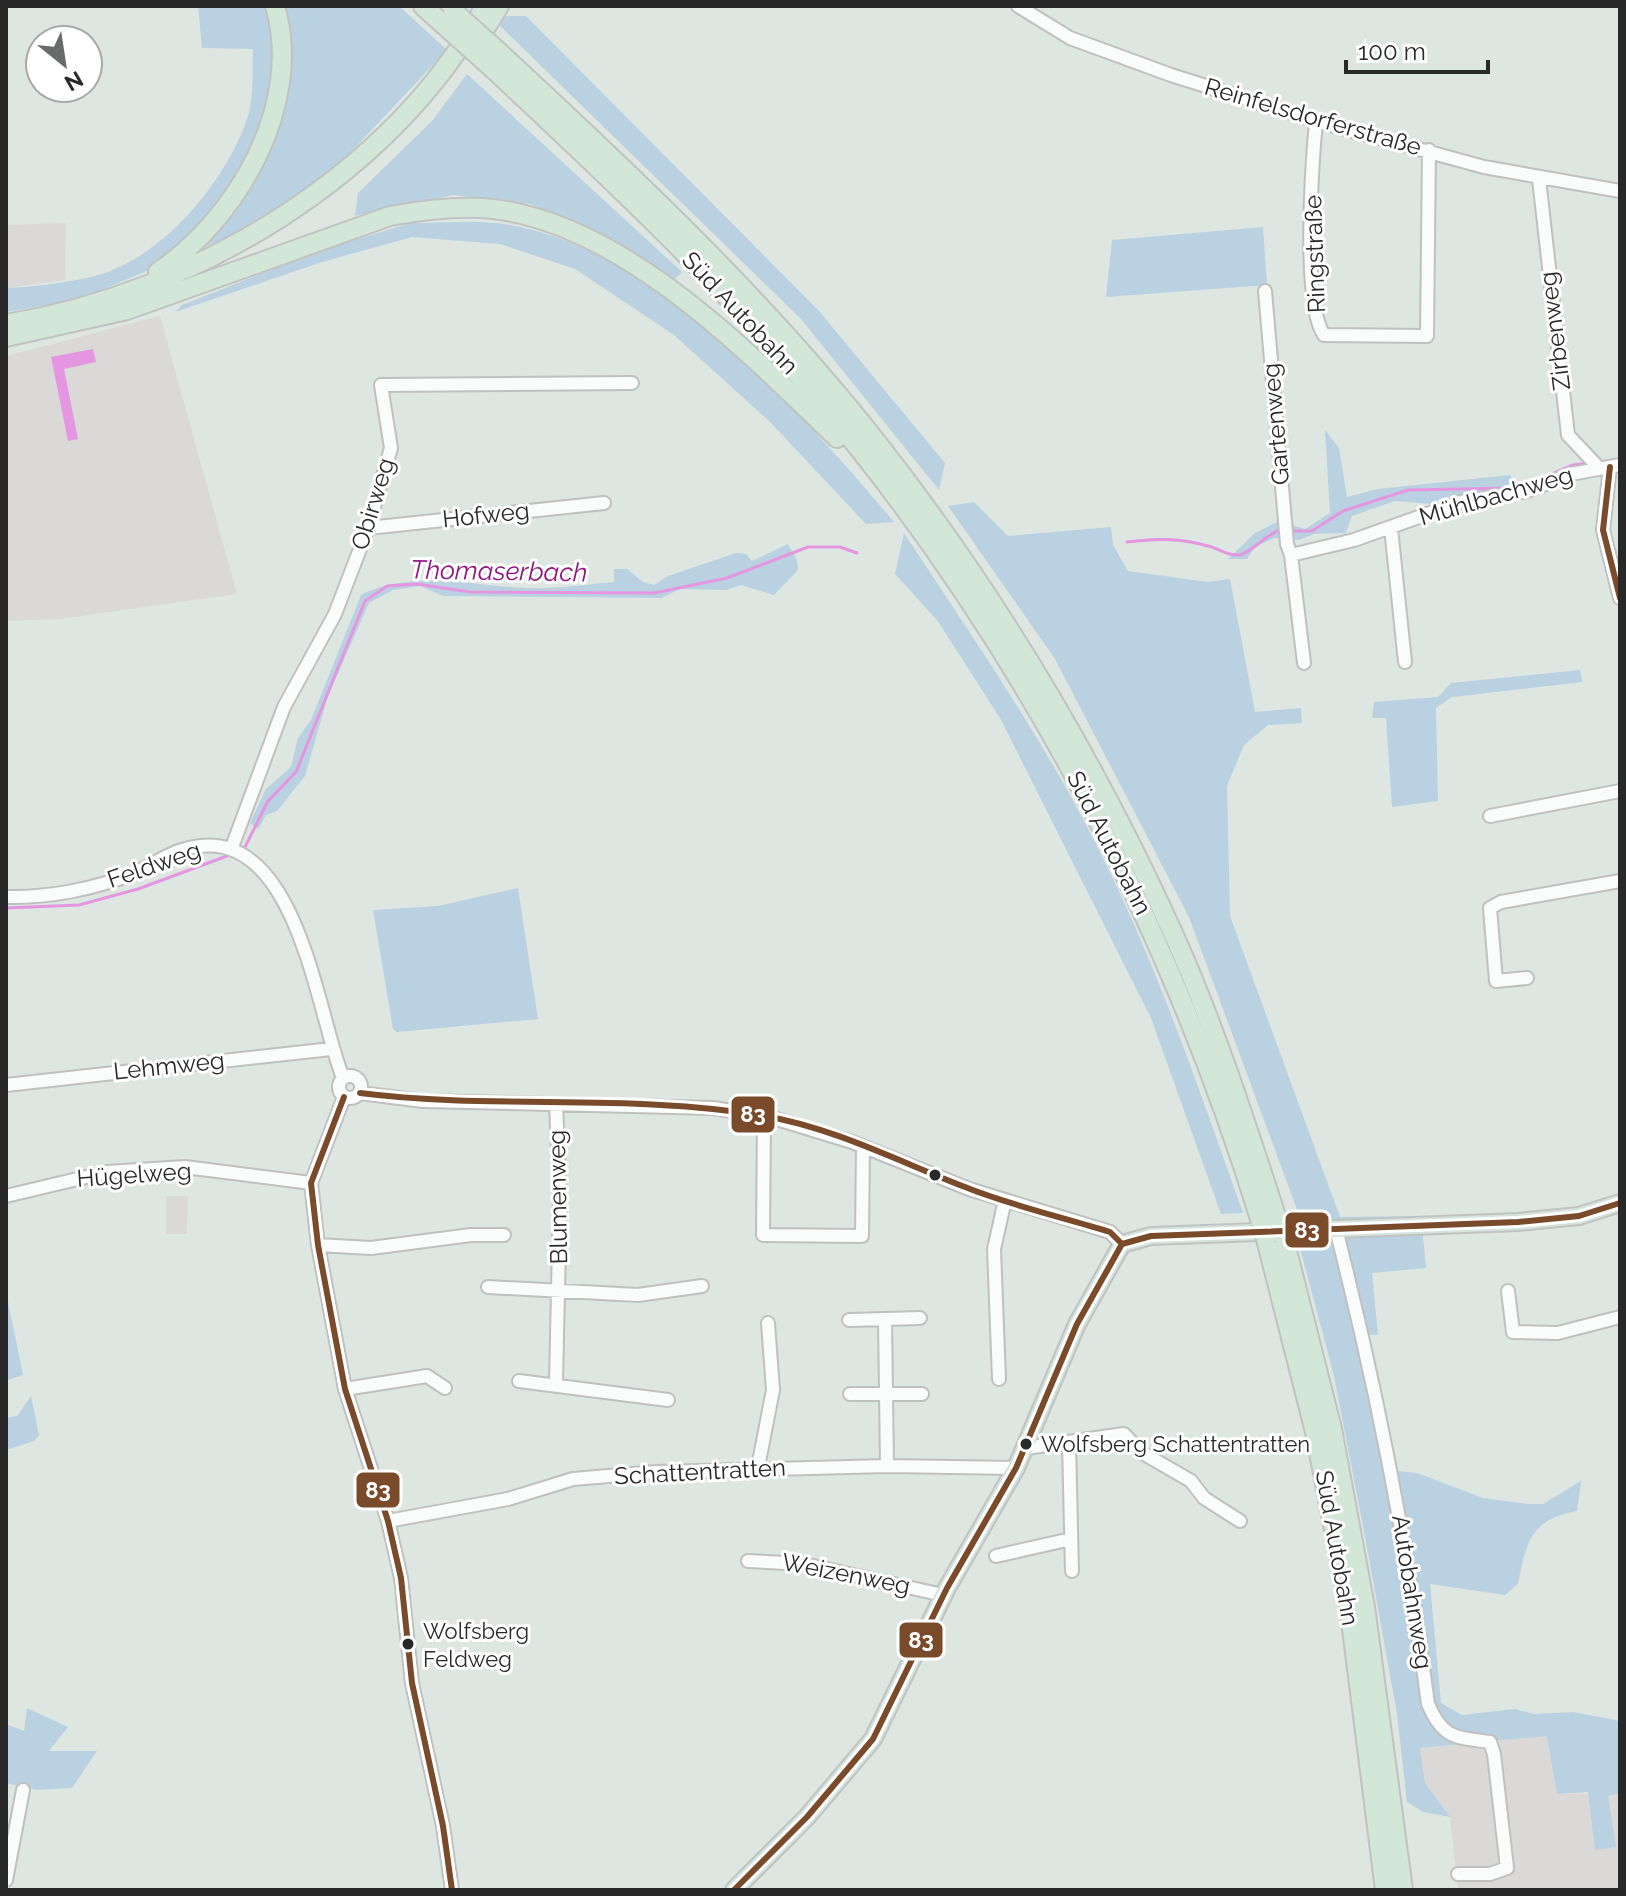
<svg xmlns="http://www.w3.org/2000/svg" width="1626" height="1896" font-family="Raleway,sans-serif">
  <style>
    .industrial { fill: #dad9d7 }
    .green { fill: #b9d1e0 }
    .water { fill: #e596e1 }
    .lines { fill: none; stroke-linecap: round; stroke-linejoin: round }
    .stream { stroke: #e596e1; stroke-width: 3 }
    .minor-casing { stroke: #bfc0bf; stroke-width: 16 }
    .major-casing { stroke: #c0c3c2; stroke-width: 20 }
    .highway-casing { stroke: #c0c3c2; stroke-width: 22 }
    .minor { stroke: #fafbfb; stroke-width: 12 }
    .major { stroke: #d4e4dd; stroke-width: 16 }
    .highway { stroke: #d3e7d8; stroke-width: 18 }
    .highway-bridge-casing { stroke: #c0c3c2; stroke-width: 22; stroke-linecap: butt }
    .highway-bridge { stroke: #d3e7d8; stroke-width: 18 }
    .bus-1-casing { stroke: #fff; stroke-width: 12 }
    .bus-1 { stroke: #7a4b2a; stroke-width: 6 }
    .bus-dot { fill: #292929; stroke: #fff; stroke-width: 3 }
    .labels { text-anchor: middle; stroke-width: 6; stroke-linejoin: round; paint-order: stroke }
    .bus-label { font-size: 22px; fill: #292929; stroke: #fff; text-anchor: start }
    .street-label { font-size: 24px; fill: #292929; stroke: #fff }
    .water-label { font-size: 26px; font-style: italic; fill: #911480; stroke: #fff }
    .line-badge { stroke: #fff; stroke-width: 3 }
    .badge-label { font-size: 22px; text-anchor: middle; font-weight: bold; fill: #fff }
  </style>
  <rect width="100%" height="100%" fill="#dee6e2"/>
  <path class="industrial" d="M6,212l1,13 59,-2 -1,57 -59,8z
    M160,316l77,278 -177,25 -54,2v-265z
    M166,1196h22l-1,38h-21z
    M1548,1736l9,58 63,-1v97h-162l-8,-73 -25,-34 -5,-35z"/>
  <path class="green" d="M198,6h201l48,44 -110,117 -82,59 -178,74 -71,12v-24c27,-1 58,-5 85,-11 70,-16 136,-96 157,-161 6,-20 4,-46 5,-67l-51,-1z
    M505,16h21l293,295 126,152 -6,27 -138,-171 -302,-294z
    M467,74l215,198 -8,8 -75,-48 -69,-28 -77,-9 -98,21 3,-23 74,-72z
    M410,223c27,0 57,-3 84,0 149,13 310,191 400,299l-28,2 -96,-102 -96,-87 -99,-66 -75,-25 -88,-7 -90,25 -147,50 7,-7 131,-52z
    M1263,227l4,58 -161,12 6,-57z
    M1325,430l14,18 8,49 31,-8 132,-14 8,14 -86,15 -37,-3 -43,15 -6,17 -32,1 -15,6 -25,-2 -19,9 -8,12h-19l27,-26 24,-12 26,8 25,-16z
    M974,502l34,34 103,-9 2,18 15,26 80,11 22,-3 25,133 46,-4 1,15 -34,2 -24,20 -17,41 3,130 110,301 81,-1 5,52 -54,5 6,62 -19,-1 29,136 29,3 66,25 45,6h15l38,-23 -4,30c-46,8 -51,31 -59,73l-13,11 -75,-11 11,119 21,12 53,-6 19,5 39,-2 47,9v72l-12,3 8,51 -21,3 -7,-58 -31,2 -10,-58 -127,12 5,35 25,34 -27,-5 -16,-10 -10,-88 -31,-172 -32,-166 -33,-124 1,-29 -113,-306 -134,-258 -107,-153z
    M904,533c71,108 145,214 202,331 55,112 95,231 137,349l-22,1 -70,-196 -151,-300 -63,-98 -42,-46z
    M788,544l9,16 1,10 -24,25 -33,-10 -15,5 -46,-1 -19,9 -218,-2 -23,-10 -27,4 -24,13 -41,93 -23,80 -28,35 -11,4 -8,14 -8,-6 16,-34 25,-22 7,-29 13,-18 50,-125c50,-26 112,-9 166,-7 29,1 58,-3 87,-6v-13h13l16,13 11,3 14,-9 68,-23 10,1 6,7z
    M1580,670l2,12 -130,15 -16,11 2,93 -46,6 -6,-89h-14l2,-16 64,-5 13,-14z
    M518,888l20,131 -141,13 -4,-3 -20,-119 65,-4z
    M6,1292l17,83 -15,5 -2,-23z
    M31,1396l8,39 -5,6 -28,9v-32l11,-2z
    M27,1708l41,19 -19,24h48l-25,37 -35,2 -31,-7v-59l18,7z"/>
  <path class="water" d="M93,349l3,13 -32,7 14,70 -10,2 -17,-84z"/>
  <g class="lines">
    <path class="stream" d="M1600,462l20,-3
      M1290,531h22l31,-20 65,-21 102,-2 18,-4 45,-19 16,-2
      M1127,542c29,-4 53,-4 81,4 10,2 20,10 30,9 11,0 28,-21 42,-25
      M245,847l23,-46 28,-29 69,-171 22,-15 30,-2 53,8 184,1 73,-15 81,-31h32l17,6
      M6,908l73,-3 59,-16 89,-33"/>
    <g class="minor-casing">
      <path id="minor" d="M1018,6l52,32 101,37 145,46 168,46 136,24
        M1316,121c-4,43 -14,182 8,214l103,1 2,-186
        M1539,179l29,256 32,34
        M1265,291l22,253 4,11 13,108
        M1610,467l-7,63 17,68
        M368,528l236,-25
        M1391,528l14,134
        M1291,555l63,-15 107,-38 66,-11 44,-17 49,-9
        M1490,816l130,-25
        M232,847l52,-140 51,-93 33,-86 23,-80 -10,-63 251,-2
        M6,897c42,1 88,-8 126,-23 15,-6 29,-16 44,-22 119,-45 139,156 167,226
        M1527,978l-31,3 -6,-73 11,-6 119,-21
        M339 1087a11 11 0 1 1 22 0a11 11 0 1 1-22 0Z
        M6,1085l325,-36
        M360,1093l63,8 290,7 57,9 82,25 117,47 141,43 12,12
        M344,1097l-33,86 7,62 27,144 43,132 13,57 11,105 31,143 9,64
        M764,1116l-1,119 99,1 1,-90
        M6,1196l101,-24 78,-5 126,16
        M1336,1229c40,157 71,314 92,475 15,35 27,33 62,38l4,12 13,114 -17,6h-32
        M318,1245l53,3 100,-13h33
        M488,1287l150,8 64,-9
        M1508,1291l5,41 45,1 62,-16
        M885,1319l2,147
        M849,1320l71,-2
        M999,1379l-5,-130 11,-49
        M519,1381l149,19
        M556,1383l4,-187 -4,-92
        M345,1389l82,-13 18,12
        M850,1394h72
        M1069,1442l3,129
        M1026,1448l98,-14 17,18 50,29 13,17 36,23
        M758,1467l15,-77 -5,-67
        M388,1521l120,-22 65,-20 83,-7 231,-6 129,2
        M996,1556l75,-17
        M748,1561l56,3 139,31
        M6,1880l17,-90"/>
    </g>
    <g class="major-casing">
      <path id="major" d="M734,1890l73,-73 66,-78 74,-151 69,-120 61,-144 45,-80 29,-8 367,-14 61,-6 41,-13"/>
    </g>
    <g class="highway-casing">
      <path id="highway" d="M423,6l21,19
        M473,48l26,-42
        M500,53c134,124 269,251 382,396 116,149 213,312 291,484 42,93 73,191 105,289
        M491,67c108,101 217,203 314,316 210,245 361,531 456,839
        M158,272c79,-53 146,-168 117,-266
        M6,324c188,-31 386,-148 479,-318
        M6,337l121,-27 263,-94c33,-6 69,-11 103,-7 130,15 254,142 344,229
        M1266,1239l49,193 35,181 35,277
        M1284,1239l48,190 33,178 38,283"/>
    </g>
    <use href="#minor" class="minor"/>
    <use href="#major" class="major"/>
    <use href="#highway" class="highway"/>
    <g class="highway-bridge-casing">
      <path id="highway-bridge" d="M453,11l47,42
        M444,25l47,42
        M1261,1222l5,17
        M1278,1222l6,17"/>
    </g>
    <use href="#highway-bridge" class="highway-bridge"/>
    <g class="bus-1-casing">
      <path id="bus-1" d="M1610,467l-7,63 17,68
        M360,1093c134,17 272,0 405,23 69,12 135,46 200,71 47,19 97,30 145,45l12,12
        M344,1097l-33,86 7,62 27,144 43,132 13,57 11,105 31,143 9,64
        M734,1890l73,-73 66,-78 74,-151 69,-120 61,-144 45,-80 29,-8 367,-14 61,-6 41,-13"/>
    </g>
    <use href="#bus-1" class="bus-1"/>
  </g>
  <g class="bus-dot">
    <circle cx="935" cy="1175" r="7"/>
    <circle cx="1026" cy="1444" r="7"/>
    <circle cx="408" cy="1644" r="7"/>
  </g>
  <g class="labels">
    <g class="bus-label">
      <text x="1041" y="1452">Wolfsberg Schattentratten</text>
      <text x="423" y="1639">Wolfsberg<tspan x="423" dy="28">Feldweg</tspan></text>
    </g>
    <g class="street-label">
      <text transform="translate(1313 117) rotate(16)" y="8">Reinfelsdorferstraße</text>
      <text transform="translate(1315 254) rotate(-92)" y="8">Ringstraße</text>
      <text transform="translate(740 313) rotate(47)" y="8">Süd Autobahn</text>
      <text transform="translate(1555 331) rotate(-97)" y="8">Zirbenweg</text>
      <text transform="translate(1276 424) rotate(-95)" y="8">Gartenweg</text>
      <text transform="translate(1496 496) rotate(-16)" y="8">Mühlbachweg</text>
      <text transform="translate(373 504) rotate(-73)" y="8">Obirweg</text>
      <text transform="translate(486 515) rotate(-6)" y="8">Hofweg</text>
      <text transform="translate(1109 843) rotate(63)" y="8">Süd Autobahn</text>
      <text transform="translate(154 865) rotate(-19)" y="8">Feldweg</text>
      <text transform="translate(169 1066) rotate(-6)" y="8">Lehmweg</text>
      <text transform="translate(134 1175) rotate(-4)" y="8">Hügelweg</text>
      <text transform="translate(558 1197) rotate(-91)" y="8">Blumenweg</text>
      <text transform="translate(700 1472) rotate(-3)" y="8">Schattentratten</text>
      <text transform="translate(1337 1548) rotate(80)" y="8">Süd Autobahn</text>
      <text transform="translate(846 1574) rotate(11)" y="8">Weizenweg</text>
      <text transform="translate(1412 1592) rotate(81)" y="8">Autobahnweg</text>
    </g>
    <g class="water-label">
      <text transform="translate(499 571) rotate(1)" y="9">Thomaserbach</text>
    </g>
  </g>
  <g class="line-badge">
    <rect x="730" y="1095" width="46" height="39" rx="8" fill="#7a4b2a"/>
    <rect x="1284" y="1211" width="46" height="38" rx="8" fill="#7a4b2a"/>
    <rect x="355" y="1471" width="46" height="38" rx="8" fill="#7a4b2a"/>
    <rect x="898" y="1621" width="46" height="38" rx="8" fill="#7a4b2a"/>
  </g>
  <g class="badge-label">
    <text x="753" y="1122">83</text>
    <text x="1307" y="1238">83</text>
    <text x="378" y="1498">83</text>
    <text x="921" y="1648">83</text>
  </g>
  <rect width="1626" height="1896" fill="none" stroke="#292929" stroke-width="16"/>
  <g transform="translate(64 64) rotate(150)"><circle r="38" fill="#ffffff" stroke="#a9a9a9" stroke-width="2"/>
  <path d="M0-6L14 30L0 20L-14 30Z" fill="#686b6a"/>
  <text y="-12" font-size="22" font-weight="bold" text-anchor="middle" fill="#292929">N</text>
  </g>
  <path d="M1346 60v12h142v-12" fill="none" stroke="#292929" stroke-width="4"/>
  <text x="1358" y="60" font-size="24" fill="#292929" stroke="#ffffff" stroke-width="6" paint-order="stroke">100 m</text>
</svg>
